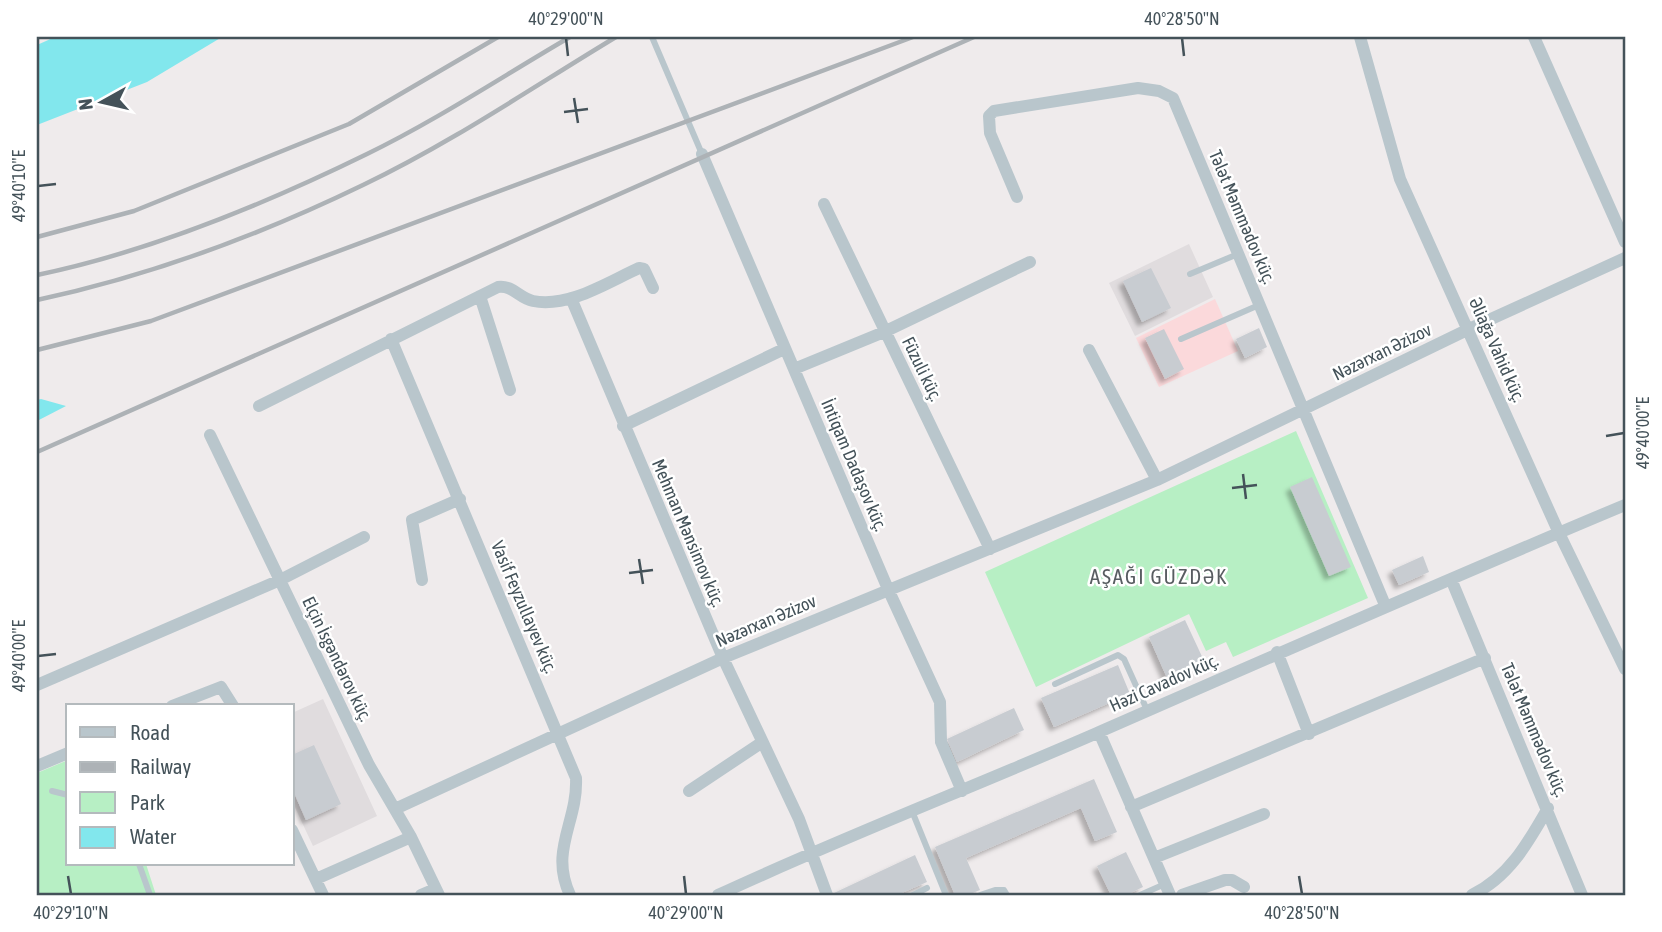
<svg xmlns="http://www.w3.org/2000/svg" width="1662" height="932" font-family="'Asap Condensed',sans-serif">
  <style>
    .education { fill: #e0dcde }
    .medical { fill: #fbd9db }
    .green { fill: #b7efc4 }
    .water { fill: #82e7ed }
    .building { fill: #c8ccd1; filter: url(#shadow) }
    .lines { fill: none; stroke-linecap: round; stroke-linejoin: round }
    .service { stroke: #b9c6cc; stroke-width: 6 }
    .minor { stroke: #b9c6cc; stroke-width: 12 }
    .rail { stroke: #adb2b6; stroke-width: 4.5 }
    .ticks { fill: none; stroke: #445259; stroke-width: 2.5 }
    .labels { text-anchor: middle; stroke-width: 5; stroke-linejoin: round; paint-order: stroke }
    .street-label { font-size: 18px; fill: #445259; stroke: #fff }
    .quarter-label { font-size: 21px; letter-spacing: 2px; fill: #585d61; stroke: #fff }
    .neatline { fill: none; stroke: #445259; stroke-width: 2.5 }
    .ticks-label { font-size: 18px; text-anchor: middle; fill: #445259 }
  </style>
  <defs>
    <filter id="shadow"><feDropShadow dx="-4.5" dy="4.5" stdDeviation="2" flood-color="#0004"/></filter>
  </defs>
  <rect width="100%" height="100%" fill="#efebec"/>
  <path class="education" d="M1189,244l24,53 -78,39 -26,-53z
    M323,699l54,117 -64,30 -21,-45v-88z"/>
  <path class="medical" d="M1215,299l23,52 -79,36 -23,-49z"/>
  <path class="green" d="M1296,431l72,167 -135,59 -7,-15 -20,9 -17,-37 -153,73 -51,-115z
    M68,760v104h78l10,31h-119v-122z"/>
  <path class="water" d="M55,37h167l-75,45 -110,43v-80z
    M41,399l25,7 -29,15v-21z"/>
  <path class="building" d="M1151,268l20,40 -29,14 -19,-41z
    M1259,328l8,19 -22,11 -9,-19z
    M1164,329l20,40 -19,10 -20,-41z
    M1312,477l39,90 -22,9 -39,-89z
    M1423,556l6,16 -30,13 -7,-15z
    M1185,620l20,43 -37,17 -19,-43z
    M1118,665l12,29 -76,33 -13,-29z
    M1014,708l10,22 -67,32 -10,-23z
    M314,745l27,59 -35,16 -14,-32v-33z
    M1094,779l23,53 -22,9 -14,-33 -115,50 14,32 -13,5h-12l-20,-48z
    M1126,852l17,35 -17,8h-15l-14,-29z
    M915,855l12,27 -30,13h-62l-1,-2z"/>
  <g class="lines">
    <path class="service" d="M652,37l50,117
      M1190,274l48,-20
      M1181,339l78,-34
      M1055,684l63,-29 6,4 23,51
      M52,791l16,4
      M912,811l34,84
      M139,864l11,31
      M913,895l14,-7
      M980,895l15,-5h9l3,5
      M1140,895l25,-11"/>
    <path class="minor" d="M1360,37l40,142 159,354 66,136
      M1534,37l91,205
      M702,154l186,435 52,113 1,40 21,49
      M1017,197l-27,-64 -1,-17 5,-5 144,-23 21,3 14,7 212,507
      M824,204l166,345
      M480,296l30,94
      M571,298l152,360 76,161 28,76
      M391,339l185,439c2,44 -27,72 -6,117
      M1089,350l68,130
      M794,369l90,-37 146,-70
      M259,406l239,-119c15,-2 21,11 35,14 36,7 75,-19 106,-33l5,1 9,19
      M623,426l161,-77
      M210,435l159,330 42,72 28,58
      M1451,579l131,316
      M422,580l-10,-60 48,-21
      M1277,652l32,82
      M37,685l243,-105 84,-43
      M172,706l49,-19 12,19
      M1099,732l71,163
      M37,766l31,-13
      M689,791l72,-48
      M1131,807l354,-149
      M395,809l328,-151 434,-178 312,-151 156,-71
      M292,830l31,65
      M1154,858l110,-44
      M316,879l95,-42
      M421,895l14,-6
      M718,895c125,-58 253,-107 379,-162 176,-77 351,-154 528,-228
      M1182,895l43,-15h7l12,7
      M1472,895c37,-18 56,-52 76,-87"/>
    <path class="rail" d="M37,237l97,-26 215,-87 149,-87
      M37,275c111,-23 228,-71 330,-121 70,-34 136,-78 203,-117
      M37,300c112,-24 223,-65 326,-115 88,-42 170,-98 253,-148
      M37,350l114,-29 762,-284
      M37,452l937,-415"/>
  </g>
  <path class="ticks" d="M566,38l2,18M1182,38l2,18M574,98l4,25M564,112l24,-3M38,186l18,-2M1606,436l18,-3M1243,474l3,25M1232,488l25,-3M639,559l4,25M629,573l24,-3M38,656l18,-2M68,876l3,18M684,876l2,18M1299,876l3,18"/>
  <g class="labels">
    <g class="street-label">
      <text transform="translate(1242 217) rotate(67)" y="6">Tələt Məmmədov küç.</text>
      <text transform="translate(1497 350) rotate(66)" y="6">Əliağa Vahid küç.</text>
      <text transform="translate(1382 352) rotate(-26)" y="6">Nəzərxan Əzizov</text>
      <text transform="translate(922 369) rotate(64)" y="6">Füzuli küç.</text>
      <text transform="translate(854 465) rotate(67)" y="6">İntiqam Dadaşov küç.</text>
      <text transform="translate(688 533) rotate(67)" y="6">Mehman Mənsimov küç.</text>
      <text transform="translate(524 607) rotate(67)" y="6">Vasif Feyzullayev küç.</text>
      <text transform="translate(766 621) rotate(-23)" y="6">Nəzərxan Əzizov</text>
      <text transform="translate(337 659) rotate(64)" y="6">Elçin İsgəndərov küç.</text>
      <text transform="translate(1164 683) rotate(-24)" y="6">Həzi Cavadov küç.</text>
      <text transform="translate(1534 730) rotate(67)" y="6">Tələt Məmmədov küç.</text>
    </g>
    <g class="quarter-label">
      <text x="1159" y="584">AŞAĞI GÜZDƏK</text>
    </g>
  </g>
  <rect width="1662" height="932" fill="none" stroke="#ffffff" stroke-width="77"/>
  <rect x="66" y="704" width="228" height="161" fill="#ffffff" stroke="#b4babd" stroke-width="2"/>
  <rect x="80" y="727" width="35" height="10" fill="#b9c6cc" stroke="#b4babd" stroke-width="2"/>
  <text x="130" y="740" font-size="21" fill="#445259">Road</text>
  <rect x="80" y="762" width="35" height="10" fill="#adb2b6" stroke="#b4babd" stroke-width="2"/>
  <text x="130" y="774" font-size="21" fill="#445259">Railway</text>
  <rect x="80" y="792" width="35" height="21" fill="#b7efc4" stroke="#b4babd" stroke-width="2"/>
  <text x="130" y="810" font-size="21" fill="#445259">Park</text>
  <rect x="80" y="827" width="35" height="21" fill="#82e7ed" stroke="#b4babd" stroke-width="2"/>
  <text x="130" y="844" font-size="21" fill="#445259">Water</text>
  <g transform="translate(102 102) rotate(262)" stroke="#ffffff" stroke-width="5" paint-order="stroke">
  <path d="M0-5L12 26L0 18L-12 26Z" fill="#445259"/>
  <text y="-10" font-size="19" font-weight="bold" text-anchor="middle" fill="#445259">N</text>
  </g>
  <rect x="38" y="38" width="1586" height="856" class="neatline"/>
  <g class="ticks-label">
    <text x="566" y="25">40°29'00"N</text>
    <text x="1182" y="25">40°28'50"N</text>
    <text transform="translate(19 186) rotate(-90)" y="6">49°40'10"E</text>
    <text transform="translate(1643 433) rotate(-90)" y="6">49°40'00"E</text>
    <text transform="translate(19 656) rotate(-90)" y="6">49°40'00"E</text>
    <text x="71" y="919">40°29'10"N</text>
    <text x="686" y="919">40°29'00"N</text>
    <text x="1302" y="919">40°28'50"N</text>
  </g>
</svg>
